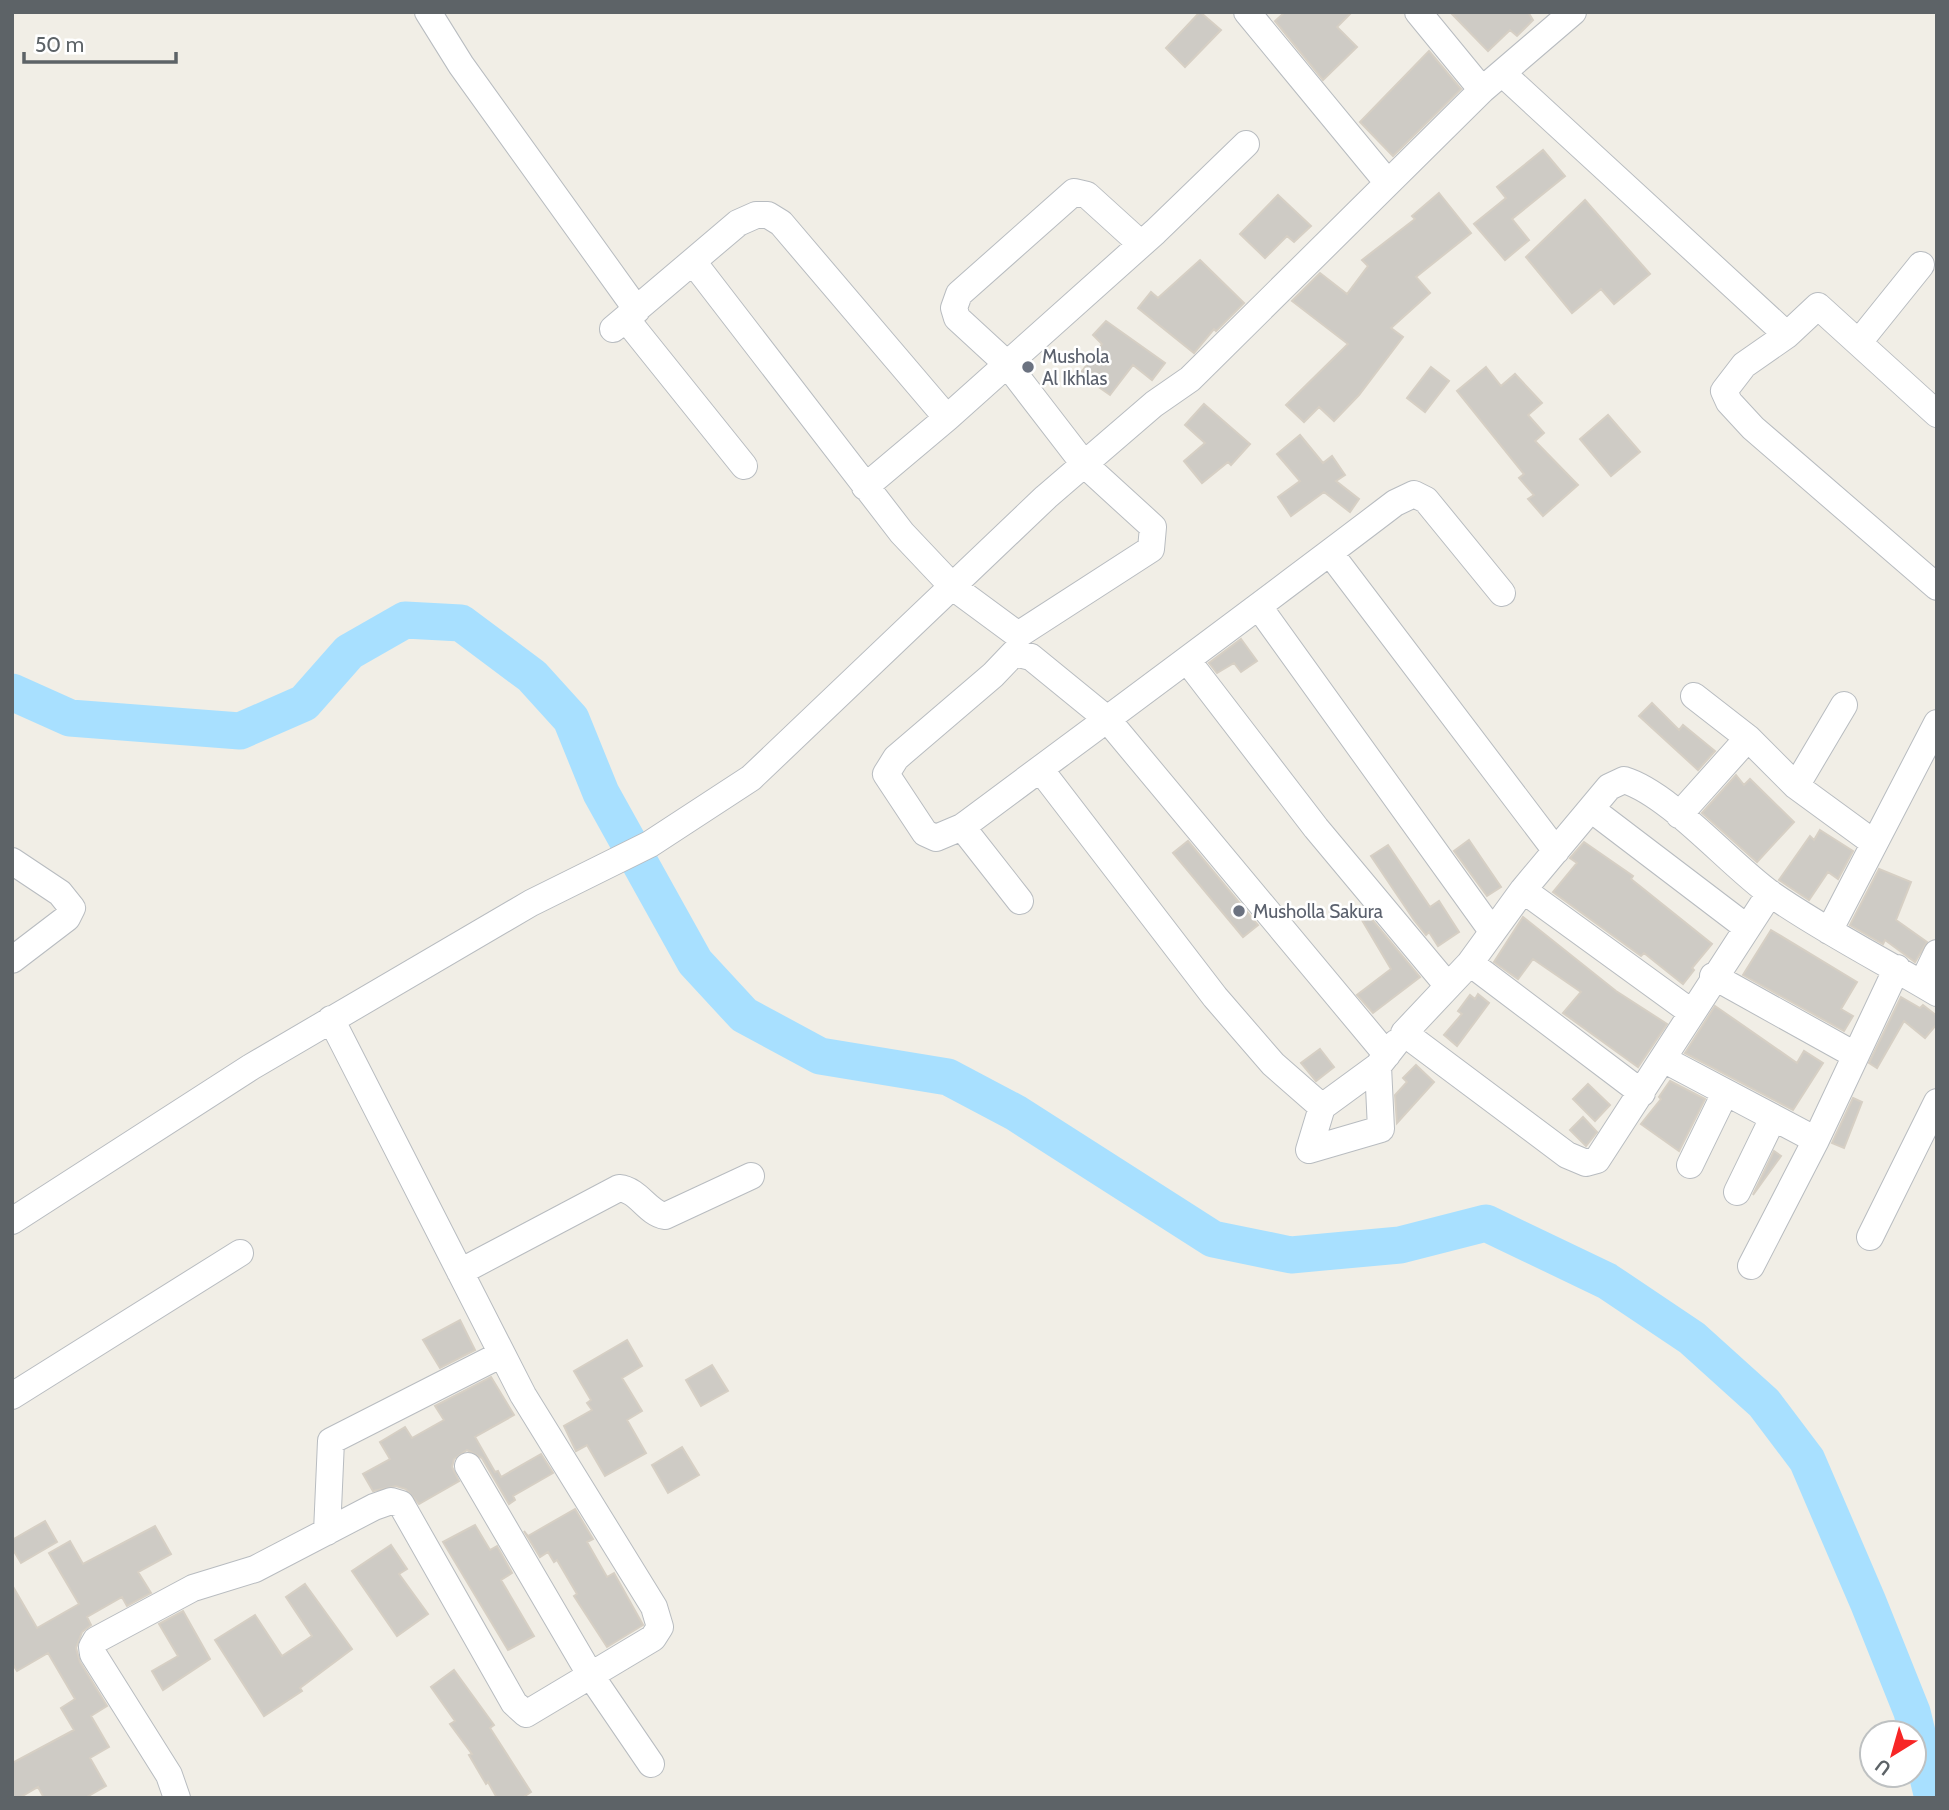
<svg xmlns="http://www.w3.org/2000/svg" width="1949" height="1810" font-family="Cabin,sans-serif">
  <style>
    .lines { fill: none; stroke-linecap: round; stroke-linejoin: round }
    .river { stroke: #a8e0ff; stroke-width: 37 }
    .building { fill: #cecbc5; stroke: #d6cfc4; stroke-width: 2 }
    .minor-casing { stroke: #b8bcc0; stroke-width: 28 }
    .minor { stroke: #fff; stroke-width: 26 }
    .worship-dot { fill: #6b7280; stroke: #fff; stroke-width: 2.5 }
    .labels { text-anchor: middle; stroke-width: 5; stroke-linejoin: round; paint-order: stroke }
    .worship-label { font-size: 19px; fill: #5b616d; stroke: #fff; text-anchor: start }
  </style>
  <rect width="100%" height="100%" fill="#f1eee6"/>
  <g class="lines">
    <path class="river" d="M12,692l58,26 170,13 64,-28 45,-51 56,-32 56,3 71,53 39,43 30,74 94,169 49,53 76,41 128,21 68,36 197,126 78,16 109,-10 86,-22 121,58 85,57 72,65 43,57 61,142 44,110 21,86"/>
  </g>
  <path class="building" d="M1200,12l21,18 -36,37 -19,-19z
    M1285,12h67l-15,15 20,20 -34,33 -48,-59z
    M1450,12h78l5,8 -16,16 -7,-6 -22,21z
    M1429,51l32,38 -68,67 -33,-34z
    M1543,150l22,26 -53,43 17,21 -24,20 -31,-36 32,-26 -9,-11z
    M1439,193l32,40 -55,44 14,16 -39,35 12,9 -44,58 -25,26 -15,-14 -15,15 -18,-17 62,-61 -56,-43 28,-28 27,21 21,-28 -6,-6 53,-41 -3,-3z
    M1278,195l33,31 -17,16 -7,-6 -22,22 -25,-24z
    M1585,200l65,74 -36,30 -13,-15 -29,24 -46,-56z
    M1200,260l44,43 -28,28 -2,-2 -20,24 -56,-45 13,-16 7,6z
    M1106,321l59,42 -13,17 -19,-15 -23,30 -30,-21 22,-30 -9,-9z
    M1431,367l18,14 -24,31 -18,-14z
    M1486,367l15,19 14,-12 27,29 -14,12 16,18 -9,8 43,44 -35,31 -15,-17 6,-4 -15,-17 5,-4 -67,-83z
    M1204,404l46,40 -19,21 -3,-3 -26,21 -18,-22 21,-18 -20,-18z
    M1608,415l32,37 -29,24 -31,-37z
    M1300,435l23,28 9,-7 13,19 -9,6 23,18 -9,13 -26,-20 -33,24 -13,-19 22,-16 -23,-27z
    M1241,639l16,22 -16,11 -7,-9 -17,10 -8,-10z
    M1652,703l27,27 4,-5 32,26 -17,19 -59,-54z
    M1736,775l8,10 6,-6 44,43 -37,40 -55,-49z
    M1820,830l33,21 -15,28 -10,-7 -19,28 -30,-20 31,-44 4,4z
    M1469,840l32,47 -14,9 -33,-45z
    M1188,841l70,84 -15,12 -70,-84z
    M1584,842l49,34 -2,3 81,65 -20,24 2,2 -11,14 -39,-31 -3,3 -88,-64 24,-29 -7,-5z
    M1388,845l42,62 9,-6 20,31 -21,14 -9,-14 -3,3 -12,-15 -43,-64z
    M1879,869l32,13 -15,38 31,22 -12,20 -30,-22 -2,4 -33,-19z
    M1369,916l51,61 -47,36 -16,-18 34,-26 -29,-49z
    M1523,917l93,74 51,33 -29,43 -75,-54 18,-21 -48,-33 -15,20 -24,-17z
    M1771,930l86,52 -16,27 12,7 -9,15 -101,-56z
    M1478,994l11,9 -32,43 -13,-11 18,-21 -4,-3 12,-16 5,4z
    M1901,997l19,11 3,-3 14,11v8l-12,14 -21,-17 -27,47 -8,-5z
    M1715,1006l82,57 7,-12 19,12 -30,47 -108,-57z
    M1320,1049l14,18 -18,14 -15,-18z
    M1416,1065l18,17 -37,41 -2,-28 12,-13 -4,-4z
    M1670,1081l35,18 -26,52 -38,-27 20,-25 -2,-2z
    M1588,1084l22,21 -15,16 -22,-22z
    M1853,1098l9,4 -18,46 -12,-5z
    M1583,1117l14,15 -11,14 -16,-16z
    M1774,1151l7,5 -28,39z
    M460,1320l15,30 -35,18 -17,-28z
    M627,1340l15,26 -20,12 20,33 -15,9 19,33 -41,23 -18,-31 -11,6 -12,-25 28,-16 -5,-7 4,-3 -17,-29z
    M712,1365l16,26 -27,15 -15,-26z
    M491,1377l23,38 -39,22 20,35 3,-1 3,6 40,-23 12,19 -40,23 2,4 -6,4 -27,-46 -15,-8 -13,9 -2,8 7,14 -40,23 -13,-15 -10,-3 -23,5 -10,-17 27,-15 -10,-17 25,-15 7,11 32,-18 -9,-14z
    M682,1447l17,28 -31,18 -16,-28z
    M575,1509l18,30 -6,3 20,35 7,-4 29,52 -36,22 -33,-51 3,-2 -20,-34 -3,2 -6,-10 -8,5 -16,-26 4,5z
    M45,1521l12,21 -36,21 -9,-15v-8z
    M475,1525l15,25 7,-4 15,27 -11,7 33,56 -26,14 -65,-108z
    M155,1526l16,28 -33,18 13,21 -24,13 -5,-9 -35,20 4,8 -9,7 -6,16 4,14 27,44 -16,10 18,31 -19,11 16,28 -21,12h-41l-6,-11 -19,11h-7v-35l62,-33 -13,-22 14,-9 -27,-46 -31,18 -5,-8v-78l25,43 42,-24 -30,-51 21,-12 13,23z
    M391,1545l16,24 -8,5 29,40 -31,22 -45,-65z
    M305,1584l47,65 -52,39 2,3 -38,25 -49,-76 40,-25 27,41 30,-20 -26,-39z
    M183,1611l27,48 -47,31 -11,-19 26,-15 -19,-32z
    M454,1670l40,55 -4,3 41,64 -9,6h-25l-9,-16 -2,2 -17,-29 3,-1 -22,-30 5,-3 -24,-34z"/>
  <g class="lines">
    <g class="minor-casing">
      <path id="minor" d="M428,12l33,53 176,245
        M1247,12l141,171
        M1418,12l64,78
        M1502,73l285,262 31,-29 119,108
        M694,263l208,270 51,54 65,48 133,-86 2,-22 -69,-63 -77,-100 -50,-46 -3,-10 5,-14 115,-102 13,3 54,49
        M626,319l118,147
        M613,329l125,-106 18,-8h12l13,8 166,195 -82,69
        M1787,335l-43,30 -20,26 5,11 24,26 184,159
        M1859,342l62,-77
        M947,418l208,-186 91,-88
        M1330,553l226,298
        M1259,607l233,324
        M1187,660l129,168 132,158
        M1694,696l54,42 48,48 78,57
        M1040,769l175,228 58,67 49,43 56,-41 18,-23
        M1796,786l48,-81
        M1591,809l155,118
        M1679,815l69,-77
        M962,827l58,74
        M12,861l48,32 12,15 -5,10 -55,42
        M1523,890l168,122
        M1770,893l-173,267 -11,3 -19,-8 -163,-122 66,-70 53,-73 86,-103 15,-7c46,14 105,84 147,114 53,37 111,66 166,99
        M1829,931l108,-208
        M1470,963l172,130
        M1713,976l142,79
        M1922,984l15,-31
        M1387,1055l-280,-336 -76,-62 -17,-4 -21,22 -97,83 -10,16 39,59 11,5 26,-11c145,-108 290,-215 433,-324l19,-9 12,6 76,93
        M1663,1059l153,81 81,-172
        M1322,1107l-13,43 72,-21 -3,-63
        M1690,1165l35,-72
        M1737,1192l36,-74
        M12,1221l239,-154 280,-164 119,-59 101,-66 295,-281 108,-93 36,-25 292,-289 91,-78
        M1870,1237l67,-135
        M1751,1266l65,-126
        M460,1272l159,-84c20,2 28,25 46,28l86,-40
        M12,1396l228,-143
        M468,1466l123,210 60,88
        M327,1532l4,-91 171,-87
        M177,1798l-8,-23 -76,-121 -1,-7 4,-7 97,-52 62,-19 119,-62 17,-6 10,3 113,199 12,11 127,-76 7,-11 -6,-20 -131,-212 -192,-376"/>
    </g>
    <use href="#minor" class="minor"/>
  </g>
  <g class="worship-dot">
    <circle cx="1028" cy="367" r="7"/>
    <circle cx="1239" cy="911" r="7"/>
  </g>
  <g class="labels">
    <g class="worship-label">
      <text x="1042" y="363">Mushola<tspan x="1042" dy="22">Al Ikhlas</tspan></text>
      <text x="1253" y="918">Musholla Sakura</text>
    </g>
  </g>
  <rect width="1949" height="1810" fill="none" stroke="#5d6367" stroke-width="28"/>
  <g transform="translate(1893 1754) rotate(217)"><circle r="33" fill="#ffffff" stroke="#bec1c2" stroke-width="2"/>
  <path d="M0-5L12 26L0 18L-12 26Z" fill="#f72626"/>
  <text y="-10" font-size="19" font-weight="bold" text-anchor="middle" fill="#5d6367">U</text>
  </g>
  <path d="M24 52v10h152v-10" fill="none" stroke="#5d6367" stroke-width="3.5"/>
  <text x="35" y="52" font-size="21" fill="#5d6367" stroke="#ffffff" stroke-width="5" paint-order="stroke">50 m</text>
</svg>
